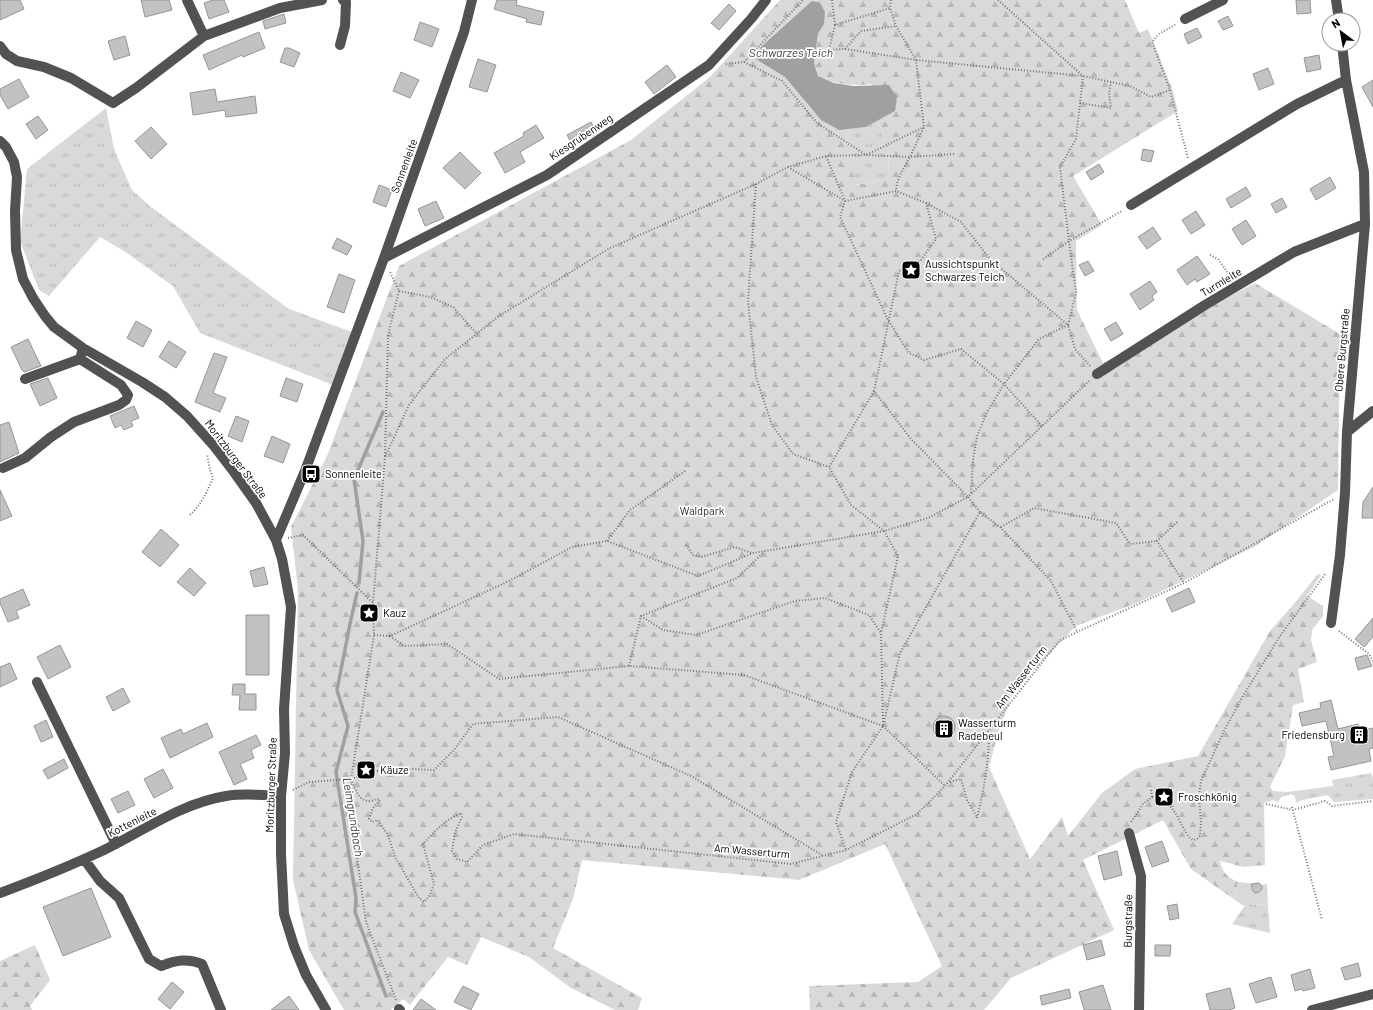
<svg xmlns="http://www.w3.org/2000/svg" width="1373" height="1010" font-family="Barlow,sans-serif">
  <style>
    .grass { fill: url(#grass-tufts) }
    .forest { fill: url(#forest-firs); fill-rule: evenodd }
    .green { fill: #d9d9d9 }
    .water { fill: #a0a0a0 }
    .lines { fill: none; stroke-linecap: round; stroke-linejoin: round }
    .stream { stroke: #a0a0a0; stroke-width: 3.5 }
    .building { fill: #c2c2c2; stroke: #969696 }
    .path { stroke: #747474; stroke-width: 2; stroke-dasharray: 1 2; stroke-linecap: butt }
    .minor { stroke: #525252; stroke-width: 10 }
    .labels { text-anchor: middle; stroke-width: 3.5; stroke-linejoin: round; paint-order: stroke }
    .street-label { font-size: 11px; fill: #000; stroke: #fff }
    .poi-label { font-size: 11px; fill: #000; stroke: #fff; text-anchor: start }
    .park-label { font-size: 11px; fill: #303030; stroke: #fff }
    .water-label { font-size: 12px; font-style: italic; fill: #414141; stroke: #fff }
  </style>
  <defs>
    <pattern id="grass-tufts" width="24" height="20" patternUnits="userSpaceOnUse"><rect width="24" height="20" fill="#d9d9d9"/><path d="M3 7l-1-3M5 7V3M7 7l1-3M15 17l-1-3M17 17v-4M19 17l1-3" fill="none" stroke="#b8b8b8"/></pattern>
    <pattern id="forest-firs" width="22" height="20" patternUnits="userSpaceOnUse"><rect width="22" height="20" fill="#d9d9d9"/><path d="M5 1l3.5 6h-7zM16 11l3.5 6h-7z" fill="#b8b8b8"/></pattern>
  </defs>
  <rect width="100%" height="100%" fill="#fff"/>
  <path class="grass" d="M106,108l8,41 18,41 19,17 138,102 63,23 -19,53 -133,-52 -27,-47 -49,-35 -24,-14 -51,59 -10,-6 -19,-49 7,-72z
    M878,120l10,30 1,29 -35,6 -7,-33 -1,-23 20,-2z
    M1371,773l2,5v21l-39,3 -6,-7 -26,5 -6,3 -1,-7 -4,-2 -10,3 -3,5 -5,-2v-9l14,1 46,-6 -1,-6z
    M1246,904l22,1 2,28 -38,-9z"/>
  <path class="forest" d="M780,0h345l14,33 9,-4 24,59 6,23 -105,65 29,49 -26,16 1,69 26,53 152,-80 85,51 -2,156 -84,57 -117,56 -61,23 -62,65 -15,38 -10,38 41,92 32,-42 6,19 34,-43 33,-24 63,-13 72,-125 23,-26 25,-31 3,1 -14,21 16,10v10l-11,14 -1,10 6,22 -19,7 6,33 -11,3 -8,51 -15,31 3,4v9l-9,3 1,62 -21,2 -24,-6c2,11 8,17 18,21l-3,18 -44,-31 -28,-49 -80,40 31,70 -103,48 -27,32h-174l-1,-24 109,-4 24,-16 -57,-122 -86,36 -217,-20 -9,39 -20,49 89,50 -4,12h-23l-44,-22 -42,-31 -48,-20 -14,28 -19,-8 -38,48 -7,-6 -12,11h-47l-35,-60 -16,-70 5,-289 -7,-64 36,-71 72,-190 232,-126 79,-63zM824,24l-6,10 -4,29 4,13c20,9 32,10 53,8l24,27 -17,9 10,30 1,29 -34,6 -8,-33 -1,-23c-26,2 -44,-36 -60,-51 -8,-7 -20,-13 -29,-19z
    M35,945l15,35 -20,26 2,4h-32v-49z"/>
  <path class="green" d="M1238,882l24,3 5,-1 1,21 -21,-1 -3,2 -9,-6z"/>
  <path class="water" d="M812,1l8,2 5,9 -1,12 -6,10 -4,29 4,13 16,7 19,3 36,-1 8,12 -2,14 -29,16 -27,3 -18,-10 -36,-43 -29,-18 5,-12z"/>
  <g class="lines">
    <path class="stream" d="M359,583l4,-42 -9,-62 29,-67
      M357,593l-6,26 -14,71 11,36 -12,46 20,126 -1,14 31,84"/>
  </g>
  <path class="building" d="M0,0h20l4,9 -24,11z
    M141,0h28l3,10 -27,7z
    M213,0h11l5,12 -20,7 -5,-16z
    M497,0h20l-1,5 28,7 -3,13 -15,-3 1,-3 -33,-10z
    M1296,0h14l1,13 -14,1z
    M729,4l7,7 -17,19 -8,-7z
    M284,14l2,9 -21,6 -2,-8z
    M1228,16l5,10 -10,4 -5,-9z
    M420,22l19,7 -7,18 -18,-7z
    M1197,28l5,9 -14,7 -4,-10z
    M259,32l6,16 -22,9 -1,-2 -33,15 -6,-15z
    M125,36l5,19 -16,5 -6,-19z
    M285,48h4l11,5 -6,14 -14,-5z
    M1319,55l2,14 -14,3 -3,-14z
    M478,59l18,6 -9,27 -18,-5z
    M667,65l9,12 -22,17 -9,-12z
    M1268,68l6,16 -15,6 -6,-16z
    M401,72l18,8 -9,18 -17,-7z
    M19,79l10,18 -21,12 -8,-14v-6z
    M1373,80v27l-11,-20z
    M215,89l2,13 38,-6 2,17 -31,4 -1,-7 -32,5 -3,-22z
    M38,116l10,14 -12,9 -10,-15z
    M591,122l6,11 -24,13 -6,-11z
    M536,125l8,13 -24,14 5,10 -20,11 -11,-20 30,-17 -1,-3z
    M151,127l16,17 -16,15 -16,-18z
    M1143,149l11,2 -3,11 -10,-2z
    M460,152l21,21 -16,16 -22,-21z
    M1099,164l5,8 -13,8 -5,-8z
    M1330,177l6,11 -20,12 -6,-11z
    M379,185l13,5 -6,17 -13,-5z
    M1246,187l5,9 -20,12 -5,-9z
    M1282,198l5,9 -11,6 -5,-9z
    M436,201l8,17 -19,8 -7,-17z
    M1196,211l9,14 -14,9 -9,-14z
    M1246,220l10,16 -14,9 -10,-16z
    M1153,227l8,12 -14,10 -9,-12z
    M337,238l15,8 -5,9 -15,-7z
    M1197,256l13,18 -13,8 -2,-3 -8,6 -10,-15z
    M1088,261l6,10 -9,5 -6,-11z
    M339,274l16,6 -11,33 -17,-6z
    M1150,281l7,11 -5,4 2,4 -14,10 -10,-16z
    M136,321l16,9 -9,17 -16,-9z
    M1116,322l7,12 -12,7 -7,-12z
    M28,339l13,27 -17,6 -1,-2h-1l-11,-23z
    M169,341l17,11 -10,16 -17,-11z
    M214,353l13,4 -14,36 13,5 -6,14 -25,-10z
    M48,378l9,20 -17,8 -10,-22z
    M286,378l17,6 -6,18 -17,-6z
    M134,406l5,12 -8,3 2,5 -9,4 -3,-5 -6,3 -5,-12z
    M236,416l13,5 -7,21 -14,-6z
    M9,422l10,31 -19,9v-37z
    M272,436l18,8 -7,19 -19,-7z
    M1373,487v31h-11l1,-16z
    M0,490l12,26 -12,5z
    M161,529l18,16 -19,22 -18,-15z
    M264,567l4,17 -14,3 -4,-16z
    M190,568l16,15 -12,13 -17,-14z
    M1189,588l6,14 -23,10 -6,-13z
    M23,589l7,16 -14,6 3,7 -11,4 -8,-19v-4z
    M246,615h23v60h-23z
    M1373,618v19l-9,10 -9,-8z
    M60,645l11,22 -23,12 -11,-22z
    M1367,655l5,11 -14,4 -3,-12z
    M10,663l7,16 -17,8v-20z
    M233,684h12v10h11v16h-17l1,-15h-8z
    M123,688l7,14 -17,9 -7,-14z
    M1331,700l7,29 20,-5 2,7 13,-3v20l-4,1 2,12 -40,9 -3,-13 6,-1 -8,-35 -24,5 -3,-13 22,-5 -1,-5z
    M933 727a11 11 0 1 1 22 0a11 11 0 1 1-22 0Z
    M46,720l7,17 -12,5 -7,-16z
    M207,723l6,14 -43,21 -9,-20 20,-9 2,5z
    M256,735l5,10 -10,5 3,8 -14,6 7,15 -13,6 -15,-33z
    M64,759l4,9 -20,11 -5,-9z
    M163,769l10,19 -19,10 -10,-19z
    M128,791l7,14 -17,8 -7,-14z
    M1162,841l7,20 -17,6 -7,-20z
    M1117,851l5,24 -18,5 -6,-24z
    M1259,883l3,3v3l-3,3 -4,1 -2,-2 -2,-7z
    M91,888l20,49 -48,19 -20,-49z
    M1177,904l2,14 -9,2 -3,-14z
    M1101,940l4,15 -18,5 -4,-15z
    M1155,945h16l-1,11h-15z
    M1358,963l3,13 -16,4 -4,-12z
    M1310,969l5,19 -12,3 -1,-2 -7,2 -4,-16z
    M1271,977l6,20 -21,6 -7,-19z
    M172,982l12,10 -14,17 -12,-10z
    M1103,985l8,25h-27l-5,-18z
    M463,986l16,8 -8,16 -17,-8z
    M1230,988l5,20 -6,2h-19l-4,-16z
    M1069,989l2,9 -29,7 -2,-9z
    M289,996l10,14h-28z
    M421,999l15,11h-23z"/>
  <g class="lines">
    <path class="path" d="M832,0l3,25 55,-17
      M891,0l-1,8 6,18 20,34 8,67 -14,30 -9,16 -4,10 -1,8
      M998,0l85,76 -7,63 -16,28 9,74 -27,19
      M835,25l-6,25 16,-1 71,11 167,16 47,10 21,11 19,-7 -18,-48 7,-8 17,-10
      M845,49l16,-18 35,-5
      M744,62l59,-62
      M726,64l18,-2 38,19 35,42 49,32 44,2 44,-3
      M1170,90l18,68
      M1080,103l31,5 -2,-15 2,-11
      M788,167l57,34 -5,16 48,103 21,33 15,7 37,-11 43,35 38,42
      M756,184l-8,117 8,76 16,48 21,29 36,13
      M926,203l35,19 29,37 78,66 -29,14 -35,45 -17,28 -10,24 -4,24 -2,34
      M1210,255l8,4 13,18
      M399,291l31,6 23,10 24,27
      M1090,366l-15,-17 -7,-24 8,-32 -7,-52 53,-30
      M874,391l-45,76 22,38 33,26 14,25 -17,77
      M385,456l3,-121 11,-44 -9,-19
      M980,512l-12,-15 121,-116
      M190,515c11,-10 17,-23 23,-37l-3,-8 -3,-16
      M1177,522l-20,19 27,42
      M1001,527l33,-19 82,15 14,21 27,-3
      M288,538l15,-3 70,68
      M607,541l23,-31 55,-39
      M686,545l7,10 8,2 34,-10 17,6
      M641,616l22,14 33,5 99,-34 30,-3 44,17 12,18 2,93 -31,46 -16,50 10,28
      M1339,631l30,23 4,7
      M374,635l16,1 119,-55 63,-34 35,-6 91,35 55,-23 131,-22 44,-13 40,-21 -57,-58 -37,-48 25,-120 22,-11 15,-21 -10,-36 -30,-12 -51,10 -19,-45
      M390,636l14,10 43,-2 52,35 130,-13 115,9 139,51
      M629,666l12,-50 96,-38 27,-26
      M884,722l16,-69 80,-141 20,15 51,54 26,50
      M883,726l62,60
      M351,779c4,9 7,23 20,22 4,-1 5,-3 9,-1l-7,8 -4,11 3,3 6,-2 10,15 7,22 24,41 5,4 6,-7 4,-11 -11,-40c11,-12 23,-25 38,-31l1,4 -7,16 -3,18 5,8 10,3 16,-17 31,-11 277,30 55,-14 71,-36 28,-28 114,-145 18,-9 107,-49 150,-84
      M950,782l11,-3 6,21 10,17
      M293,790l16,-8 42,-3 37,-11 46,2 20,-20 19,-26 85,-7 133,59 131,79
      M1151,790l1,7
      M1152,797c26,7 23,21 37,40l4,3 4,-1 3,-3 1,-14 -2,-26 2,-15 23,-50 19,-35 37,-60 46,-63
      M1266,804l27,6 32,-9 7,5 41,-5
      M1292,807l30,113
      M977,818c7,-29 12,-57 12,-86
      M1131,822l12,-18 9,-7
      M396,1000l-30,-78 -16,-115 1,-28 23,-144 -1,-32 12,-146 24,-52 36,-46 54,-43 111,-68 146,-64 32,-17 38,-11 40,-1 58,-28"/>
    <path class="minor" d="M187,0l17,36
      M1336,0l3,20
      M1185,19l38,-19
      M340,45l5,-19 1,-24 -3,-2
      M0,46l6,8 11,7 27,6 27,11 42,25 23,-15 68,-52 76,-28 42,-8
      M0,141l6,6 8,15 3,15 -2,34 1,39 7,29 10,19 12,18 9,11 29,21 59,34 23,15 22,19 27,30 20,26 22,31 20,37 6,19 9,48 -7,102 1,44 -4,43v58l3,60 10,32 12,29 20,35
      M1131,205l166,-101 49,-24
      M384,258l163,-83 162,-110 42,-46 15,-19
      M1097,374l108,-69 89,-53 71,-28
      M25,379l55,-20
      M1347,432l26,-21
      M3,468l22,-10 26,-21 23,-15 45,-17 7,-5 2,-5 -7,-10 -41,-26 3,-11
      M276,540l29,-69 79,-213 80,-226 8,-32
      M1331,623l9,-68 5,-62 2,-61 18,-208 -1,-52 -18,-92 -4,-36
      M37,682l79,162
      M1129,833l12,43 -2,134
      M84,859l16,22 19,17 30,61 12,7c15,-6 27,-8 41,-2l19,46
      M0,893c35,-13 70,-27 104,-43 39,-19 78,-47 122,-54 18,-3 37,-1 55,0
      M399,1009l1,1
      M1312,1010l61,-16"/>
  </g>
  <defs>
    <g id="sight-square" transform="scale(1)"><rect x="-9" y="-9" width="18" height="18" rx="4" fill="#000" stroke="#fff"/><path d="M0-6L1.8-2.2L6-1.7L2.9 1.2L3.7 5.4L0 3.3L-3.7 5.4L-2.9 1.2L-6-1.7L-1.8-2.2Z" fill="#fff"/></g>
    <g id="bus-square" transform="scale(1)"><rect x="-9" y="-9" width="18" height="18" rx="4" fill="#000" stroke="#fff"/><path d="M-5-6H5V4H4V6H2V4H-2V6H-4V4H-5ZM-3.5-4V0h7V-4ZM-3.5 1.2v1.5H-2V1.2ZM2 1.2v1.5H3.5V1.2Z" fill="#fff"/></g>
    <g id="building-square" transform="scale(1)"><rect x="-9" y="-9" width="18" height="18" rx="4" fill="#000" stroke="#fff"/><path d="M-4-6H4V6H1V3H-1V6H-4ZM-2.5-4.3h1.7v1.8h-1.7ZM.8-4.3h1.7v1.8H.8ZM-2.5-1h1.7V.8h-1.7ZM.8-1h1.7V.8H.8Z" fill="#fff"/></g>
  </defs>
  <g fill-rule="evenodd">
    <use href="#sight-square" x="911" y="270"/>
    <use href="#bus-square" x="311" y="474"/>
    <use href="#sight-square" x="369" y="613"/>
    <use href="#building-square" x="944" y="729"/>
    <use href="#building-square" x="1359" y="735"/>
    <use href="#sight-square" x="366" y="770"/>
    <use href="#sight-square" x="1164" y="797"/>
  </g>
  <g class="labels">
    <g class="street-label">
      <text transform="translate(581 137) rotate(-34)" y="4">Kiesgrubenweg</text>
      <text transform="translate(404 166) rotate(-70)" y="4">Sonnenleite</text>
      <text transform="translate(1221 282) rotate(-31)" y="4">Turmleite</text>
      <text transform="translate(1342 350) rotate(-85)" y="4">Obere Burgstraße</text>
      <text transform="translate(236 459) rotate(53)" y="4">Moritzburger Straße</text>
      <text transform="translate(1021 677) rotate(-52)" y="4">Am Wasserturm</text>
      <text transform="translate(271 785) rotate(-88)" y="4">Moritzburger Straße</text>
      <text transform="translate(132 822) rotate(-27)" y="4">Kottenleite</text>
      <text transform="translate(752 851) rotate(5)" y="4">Am Wasserturm</text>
      <text transform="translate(1128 921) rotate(-89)" y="4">Burgstraße</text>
    </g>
    <g class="poi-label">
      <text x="925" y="268">Aussichtspunkt<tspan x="925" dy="13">Schwarzes Teich</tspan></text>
      <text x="325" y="478">Sonnenleite</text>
      <text x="383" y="617">Kauz</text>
      <text x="958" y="727">Wasserturm<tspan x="958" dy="13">Radebeul</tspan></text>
      <text x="1345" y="739" text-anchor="end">Friedensburg</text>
      <text x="380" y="774">Käuze</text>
      <text x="1178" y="801">Froschkönig</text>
    </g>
    <g class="park-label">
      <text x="702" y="515">Waldpark</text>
    </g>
    <g class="water-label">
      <text x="791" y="57">Schwarzes Teich</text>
      <text transform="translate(353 817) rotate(81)" y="4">Leimgrundbach</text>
    </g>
  </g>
  <g transform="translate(1341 32) rotate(328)"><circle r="19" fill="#ffffff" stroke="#999999"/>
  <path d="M0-3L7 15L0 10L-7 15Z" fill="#000000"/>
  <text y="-6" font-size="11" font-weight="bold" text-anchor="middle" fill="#000000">N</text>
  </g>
</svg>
